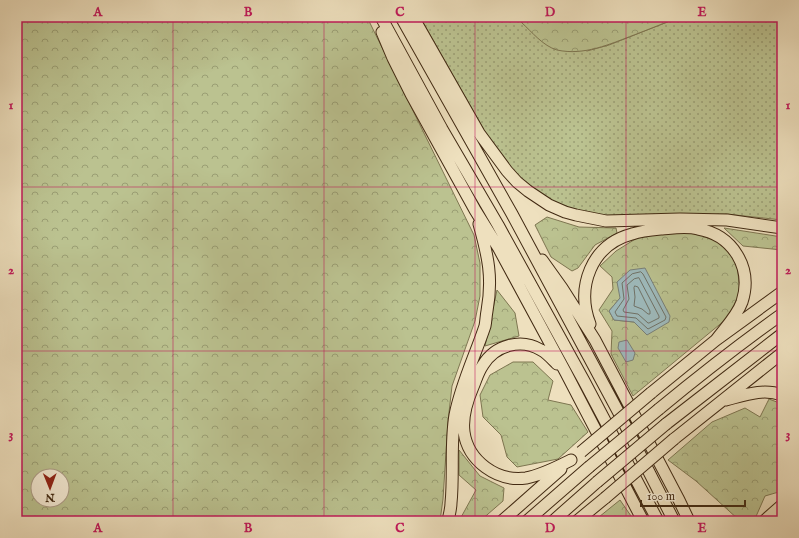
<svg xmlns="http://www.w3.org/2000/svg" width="799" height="538" font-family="'IM FELL English',serif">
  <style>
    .grass { fill: url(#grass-dots); stroke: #7e7651 }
    .forest { fill: url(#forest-crowns); stroke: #7e7651; fill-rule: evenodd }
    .water { fill: #9ebabc; stroke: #798078 }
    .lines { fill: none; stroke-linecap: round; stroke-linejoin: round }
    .shore { stroke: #707267; stroke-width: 1 }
    .highway-casing { stroke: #412912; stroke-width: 13 }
    .highway { stroke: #eee0be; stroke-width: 11 }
    .highway-bridge-casing { stroke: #412912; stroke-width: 13; stroke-linecap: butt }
    .highway-bridge { stroke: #eee0be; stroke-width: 11 }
    .grid { fill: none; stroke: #c2185b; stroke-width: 1; stroke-opacity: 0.55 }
    .neatline { fill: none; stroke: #c2185b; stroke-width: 1.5 }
    .grid-label { font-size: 13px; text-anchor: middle; font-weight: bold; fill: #c2185b }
  </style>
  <defs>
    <pattern id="grass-dots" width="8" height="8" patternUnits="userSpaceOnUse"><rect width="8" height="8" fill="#bbc290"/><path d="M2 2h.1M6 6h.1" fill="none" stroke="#9a9e74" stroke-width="1.8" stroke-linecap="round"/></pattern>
    <pattern id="forest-crowns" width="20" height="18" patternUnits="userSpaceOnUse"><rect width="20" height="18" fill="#bbc290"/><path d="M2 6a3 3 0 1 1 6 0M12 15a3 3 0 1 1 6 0" fill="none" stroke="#9a9e74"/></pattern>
  </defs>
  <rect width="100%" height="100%" fill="#eee0be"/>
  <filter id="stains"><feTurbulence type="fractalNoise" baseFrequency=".005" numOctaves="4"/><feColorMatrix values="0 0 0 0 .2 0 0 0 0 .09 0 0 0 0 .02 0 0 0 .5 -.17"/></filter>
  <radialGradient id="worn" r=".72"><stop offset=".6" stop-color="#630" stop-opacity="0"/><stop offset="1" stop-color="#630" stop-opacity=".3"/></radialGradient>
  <path class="grass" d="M420,17h106l-5,5 66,29 22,-6 71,-28h102v203l-56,-6 -97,3 -43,-3 -36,-13 -30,-21 -32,-43z"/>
  <path class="forest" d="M17,17h350l107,218 6,28v33l-5,25 -23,65 -4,35 -5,78 -3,22h-423zM38,476h24v24h-24z
    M525,17h155c-15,6 -31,12 -46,18 -24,9 -50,21 -77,15 -14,-4 -25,-18 -36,-28l4,-4z
    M547,217l32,10 37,1 1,5 -22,12 -17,23 -6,3 -21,-14 -16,-32z
    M724,228l58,9v13l-39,-4z
    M669,232l36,1 15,8 17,23 3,28 -4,19 -103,85 -22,-42 1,-23 -13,-21 14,-21 -1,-12 -12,-11 16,-15 21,-13zM620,298l14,24 -20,-2 -5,-9z
    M497,290l18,23 4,23 -34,10z
    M513,362h20l20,19 -5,19 23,5 17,27 -30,27 -41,8 -10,-10 -6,-22 -18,-18 -3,-22 10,-20z
    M769,399l13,5v87l-17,5 -11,25 -15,-1 -43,-39 -28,-21 44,-38 33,-14 15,9z
    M459,450l21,26 24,12 -1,13 -23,20h-21l17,-31 -17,-15z
    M620,500l11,16v5h-37z"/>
  <path class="water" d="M645,268l25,48 -1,6 -22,13 -13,-13 -20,-2 -5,-9 11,-13 -3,-16 13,-12z
    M627,340l8,13 -2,7 -7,2 -8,-14 1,-6z"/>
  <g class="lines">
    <path class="shore" d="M641,272l2,2 23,43 -1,3 -17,9 -12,-11 -19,-2 -2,-4 9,-13 -2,-16 10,-9z
      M639,278l20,38v2l-10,5h-1l-10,-9 -14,-2 -1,-2 6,-11 -2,-14 7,-6z
      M635,286l3,1 12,24v3h-2l-6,-5 -8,-3 1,-9 -1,-9z"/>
    <g class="highway-casing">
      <path id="highway" d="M381,17l61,112 56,96 86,156 74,140
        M401,17l111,197 108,201 54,106
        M413,17l66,116 28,38 10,11 11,9 21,14 16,7 11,3 30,6 74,-2 47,1 55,8
        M382,32l11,26 18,36 64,116 23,37 68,126 77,148
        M542,260l20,28 33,52 84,160 10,21
        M590,324c-14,-37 1,-79 42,-90 9,-3 20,-4 30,-5 12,-1 25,-3 36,0 35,6 55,39 44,73 -5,14 -17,26 -26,38
        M557,364c-5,-5 -10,-11 -16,-14 -20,-12 -46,-5 -58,15 -5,7 -7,15 -10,22 -6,14 -11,30 -9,45 4,29 33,50 62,46 16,-3 31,-11 45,-18
        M651,393l65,-53 66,-48
        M726,400c19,-5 37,-12 56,-5
        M659,409c40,-33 81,-65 123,-95
        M666,424l116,-90
        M674,439l108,-86
        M448,521c1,-6 3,-12 3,-18 3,-29 -1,-59 4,-88 6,-31 20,-59 30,-89 1,-5 1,-10 2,-15 6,-33 1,-55 -8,-87
        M502,521l59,-52
        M527,521l62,-54
        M553,521l44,-39
        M577,521l28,-23
        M764,521l18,-16"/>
    </g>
    <use href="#highway" class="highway"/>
    <g class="highway-bridge-casing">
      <path id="highway-bridge" d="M581,452l70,-59
        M589,467l70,-58
        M597,482l69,-58
        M605,498l69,-59"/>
    </g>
    <use href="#highway-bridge" class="highway-bridge"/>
  </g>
  <path class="grid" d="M173,17v504M324,17v504M475,17v504M626,17v504M17,187h765M17,351h765"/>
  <rect width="799" height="538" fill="none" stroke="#eee0be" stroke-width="44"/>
  <g transform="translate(50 488) rotate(179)"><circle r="19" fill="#f4ebd5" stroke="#ac9d87"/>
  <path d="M0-3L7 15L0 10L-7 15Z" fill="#8f2418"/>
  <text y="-6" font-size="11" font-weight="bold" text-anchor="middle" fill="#412912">N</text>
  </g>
  <path d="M641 500v6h104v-6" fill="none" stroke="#412912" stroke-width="2"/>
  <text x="647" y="500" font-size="12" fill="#412912" stroke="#f4ebd5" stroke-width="3" paint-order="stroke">100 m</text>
  <rect x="22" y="22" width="755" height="494" class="neatline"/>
  <g class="grid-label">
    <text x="98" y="16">A</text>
    <text x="248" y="16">B</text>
    <text x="400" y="16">C</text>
    <text x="550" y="16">D</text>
    <text x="702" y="16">E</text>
    <text x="11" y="109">1</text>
    <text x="788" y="109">1</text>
    <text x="11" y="274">2</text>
    <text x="788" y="274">2</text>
    <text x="11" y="438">3</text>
    <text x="788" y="438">3</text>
    <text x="98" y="532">A</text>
    <text x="248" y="532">B</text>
    <text x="400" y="532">C</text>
    <text x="550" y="532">D</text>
    <text x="702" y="532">E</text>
  </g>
  <rect width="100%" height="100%" filter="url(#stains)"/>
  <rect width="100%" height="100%" fill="url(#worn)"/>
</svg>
